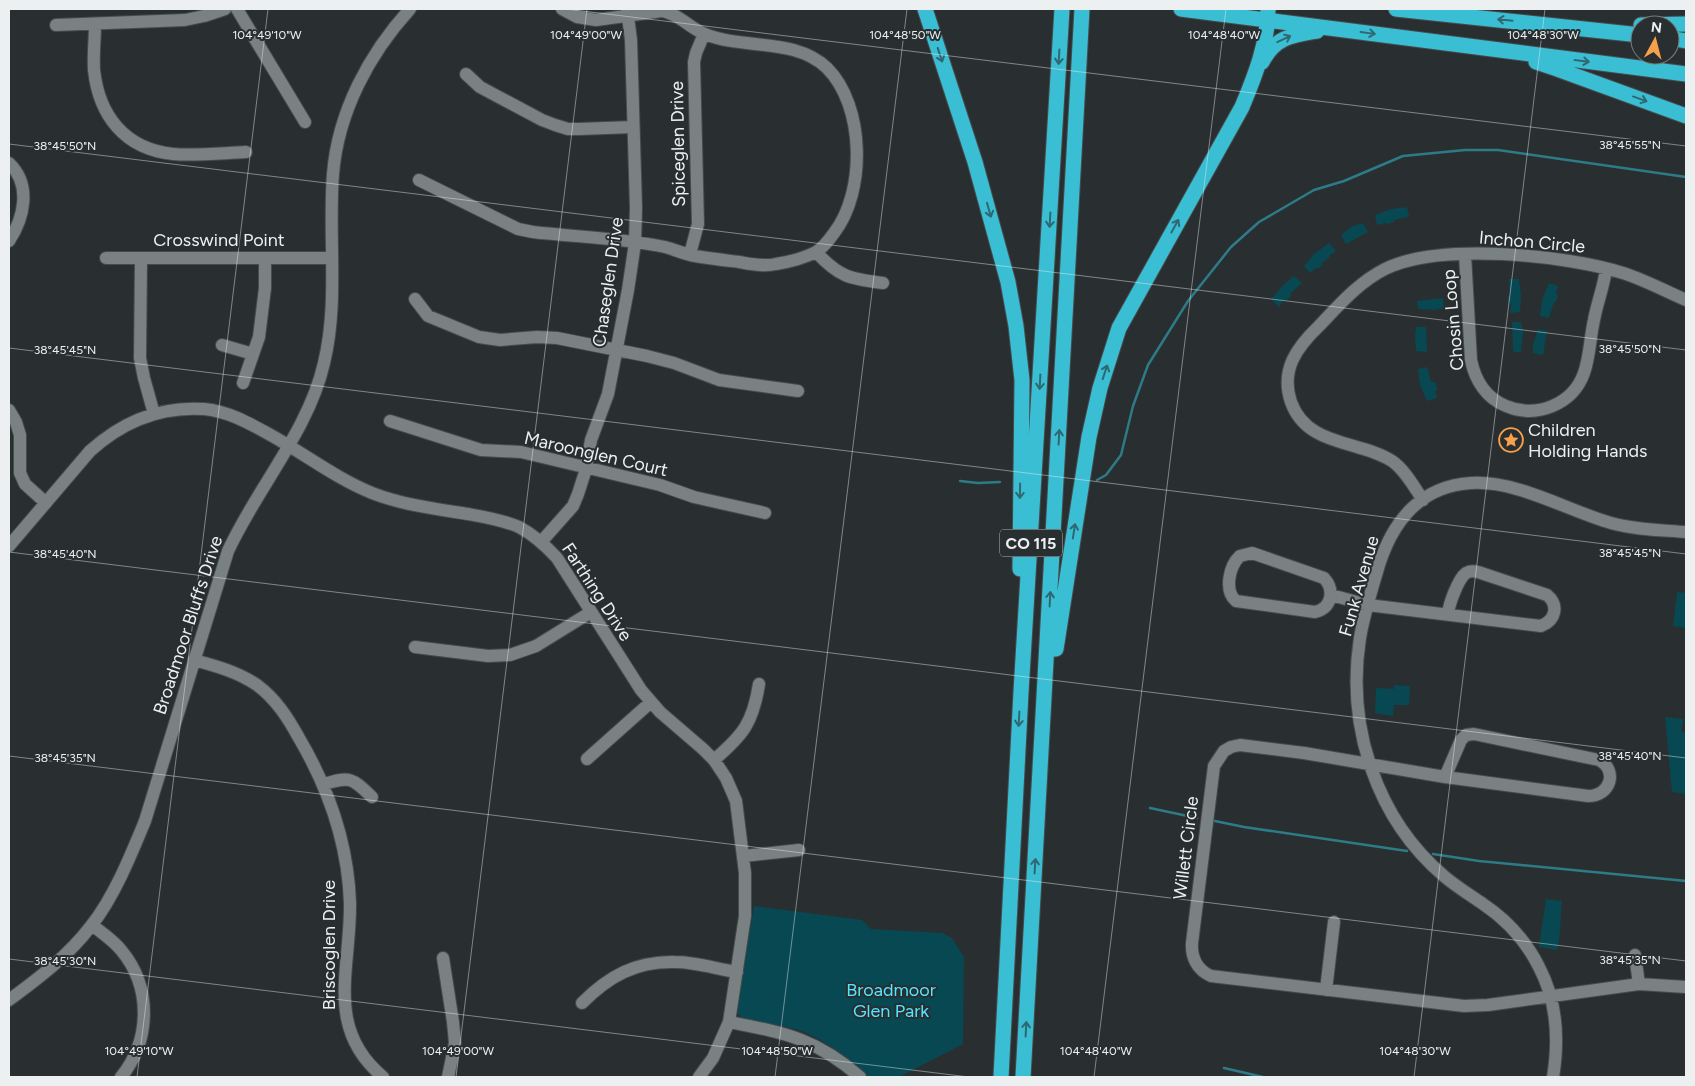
<svg xmlns="http://www.w3.org/2000/svg" width="1695" height="1086" font-family="Figtree,sans-serif">
  <style>
    .green { fill: #084852 }
    .lines { fill: none; stroke-linecap: round; stroke-linejoin: round }
    .stream { stroke: #2e7b88; stroke-width: 2.5 }
    .minor-casing { stroke: #464b4c; stroke-width: 14 }
    .highway-casing { stroke: #464b4c; stroke-width: 17 }
    .minor { stroke: #7a8182; stroke-width: 12 }
    .highway { stroke: #3abed4; stroke-width: 15 }
    .oneway { stroke: #306872 }
    .ticks { fill: none; stroke: #ecf0f1; stroke-width: 1; stroke-opacity: 0.45 }
    .labels { text-anchor: middle; stroke-width: 4; stroke-linejoin: round; paint-order: stroke }
    .shield { fill: #292f30; stroke: #b2b6b7; stroke-width: 1 }
    .shield-label { font-size: 16px; font-weight: bold; fill: #ecf0f1 }
    .street-label { font-size: 18px; fill: #ecf0f1; stroke: #292f30 }
    .poi-label { font-size: 18px; fill: #ecf0f1; stroke: #292f30; text-anchor: start }
    .park-label { font-size: 18px; fill: #54e5ff; stroke: #292f30 }
    .ticks-label { font-size: 12px; text-anchor: middle; fill: #ecf0f1; stroke: #292f30; stroke-width: 4; stroke-linejoin: round; paint-order: stroke }
  </style>
  <rect width="100%" height="100%" fill="#292f30"/>
  <path class="green" d="M1407,207l2,9 -1,1 -14,3v2l-7,2 -1,-1 -9,2 -2,-10 16,-6z
    M1363,223l5,9 -22,12 -5,-9 10,-8z
    M1329,243l7,8 -7,5 1,1 -8,6v2l-4,4 -2,-1 -6,5 -6,-7 10,-12z
    M1294,276l8,7 -12,11 1,2 -5,5 -2,-1 -5,7 -8,-8 11,-13z
    M1509,279h10l2,16 -1,17 -10,1 1,-9 -3,-2v-6h2z
    M1549,283l9,3 -2,8 2,1 -2,7h-2l-5,16 -9,-2 2,-16z
    M1443,298l1,10 -9,2 -17,-1 -1,-8z
    M1512,322h9l2,10 -2,20h-7l-1,-2z
    M1416,327h10l1,25 -11,-1 -1,-16z
    M1538,329l9,2 -4,24 -10,-2v-8z
    M1427,367l4,15h4l3,8 -3,1 2,7 -10,3 -7,-16 -2,-16z
    M1677,592l9,1v35l-13,-2z
    M1394,685l16,1 -1,19h-15l-1,11 -18,-3 1,-25 18,1z
    M1665,717l18,2 -2,13h5v62l-14,-2z
    M1546,899l16,2c-2,17 -1,33 -5,49l-18,-3z
    M754,906l108,14 9,9 71,4 10,5 12,19 -1,87 -64,33h-30c-21,-19 -45,-39 -74,-48 -17,-4 -36,-7 -53,-11l-4,-4 -1,-5z"/>
  <g class="lines">
    <path class="stream" d="M1097,480l9,-5 15,-20 12,-49 15,-41 40,-64 43,-54 28,-25 55,-32 30,-9 59,-25 62,-6h33l188,27
      M960,481l18,2 22,-1
      M1150,808l47,10
      M1215,821l29,6 163,24
      M1433,854l46,7 207,20
      M1224,1068l39,9"/>
    <g class="minor-casing">
      <path id="minor" d="M237,9l68,113
        M95,24c0,15 -2,31 -1,46 5,46 31,79 79,84 23,2 49,-1 73,-2
        M56,25l129,-5 19,-4 21,-7
        M466,74l14,13 62,33 13,5 13,4h11l54,-2
        M9,163c23,22 15,55 0,78
        M419,180l99,49 15,3c44,5 89,6 132,15 8,2 17,6 25,8 16,3 33,5 49,7 12,2 25,5 37,2 13,-2 28,-6 40,-12 7,-4 13,-12 18,-19 32,-41 31,-127 -7,-165 -32,-31 -84,-18 -122,-34 -16,-6 -24,-19 -43,-23l-66,9 -19,-3 -15,-8
        M816,252c23,25 34,27 67,31
        M690,254l8,-30 -4,-162 2,-9 8,-19
        M1465,255l6,105c4,20 15,38 35,46 31,13 67,-2 78,-33 6,-17 6,-36 10,-53 3,-17 10,-34 12,-51
        M106,258h226
        M141,258l-1,100 4,20 10,36
        M415,299l13,17 51,21 21,3 37,-3 20,1 90,18 27,7 45,17 79,11
        M222,345l31,9
        M243,383l16,-46 6,-49v-30
        M9,410l7,12 4,13v38l5,11 21,19
        M390,421l91,29 40,2 139,33 34,12 71,16
        M1423,500c-9,-13 -18,-30 -31,-39 -33,-21 -85,-14 -101,-59 -11,-32 6,-55 28,-76 20,-21 40,-44 66,-57 55,-27 180,-14 238,4 22,7 42,18 63,27
        M541,542l32,-36 5,-12 8,-25 5,-29 17,-46 20,-104 7,-47 1,-35 -5,-168 -4,-31
        M9,546l81,-95c33,-30 70,-45 114,-42 23,2 43,13 63,24 35,19 68,45 105,60 31,12 64,16 96,21 17,3 35,6 51,13 15,8 27,19 38,31l84,132 19,22 43,37 11,11 12,18 10,23 9,72v43l-16,106 -16,36 -14,19
        M1252,553l72,25c11,12 8,30 -9,34l-79,-11c-12,-10 -7,-35 4,-45z
        M1331,595l37,10 173,21c15,-6 18,-21 6,-31l-69,-23c-4,-1 -8,-1 -12,1 -8,6 -17,31 -18,41
        M415,647l73,9 22,-1 26,-9 55,-34
        M194,660c22,6 44,12 63,25 19,14 31,33 42,53 30,51 49,106 51,165 1,66 -26,125 33,174
        M587,759l64,-57
        M714,760c29,-25 39,-37 45,-76
        M1445,777l143,19c23,0 30,-26 11,-36l-125,-26 -8,1 -5,5 -16,37 -141,-24 -64,-8 -9,2 -7,4 -10,15 -22,177c-1,14 5,27 19,33l253,30 24,-1 151,-21 47,3
        M324,784c27,-8 28,-6 48,13
        M744,856l55,-6
        M92,925c10,8 21,15 29,25 31,37 30,90 0,127
        M1635,955l4,29
        M443,958l10,64 2,21 -7,34
        M1326,990l8,-68
        M9,1000c30,-22 59,-44 82,-74 23,-29 40,-71 54,-105l83,-270c29,-63 81,-121 96,-188 15,-62 4,-126 9,-189 5,-62 36,-120 77,-165
        M582,1003c27,-27 54,-42 93,-41 20,0 42,7 62,10
        M729,1022c56,11 86,16 131,55
        M1553,1077c6,-37 4,-76 -14,-110 -13,-26 -32,-47 -56,-63 -13,-9 -26,-17 -38,-27 -69,-58 -99,-151 -85,-239 4,-24 12,-49 19,-73 14,-44 42,-79 92,-82 46,-3 97,28 140,40 25,7 50,7 75,9"/>
    </g>
    <g class="highway-casing">
      <path id="highway" d="M925,9l50,153 33,120 8,44 6,54 -2,189
        M1181,9l505,65
        M1396,9l244,26
        M1641,25l45,-1
        M1670,38l16,3
        M1262,62c13,-25 30,-27 55,-31
        M1536,62l21,7 129,47
        M1056,649l33,-212 11,-49 19,-60 123,-221c13,-31 26,-64 26,-98
        M1001,1077l20,-385 41,-683
        M1023,1077l59,-1068"/>
    </g>
    <use href="#minor" class="minor"/>
    <use href="#highway" class="highway"/>
  </g>
  <defs><path id="oneway-shaft" d="M-6 0H5M1.5-3L5.5 0L1.5 3" fill="none" stroke-width="1.6" stroke-linecap="round" stroke-linejoin="round" transform="scale(1.25)"/></defs>
  <g class="oneway">
    <use href="#oneway-shaft" transform="translate(1505 20) rotate(-174)"/>
    <use href="#oneway-shaft" transform="translate(1368 33) rotate(8)"/>
    <use href="#oneway-shaft" transform="translate(1284 39) rotate(-25)"/>
    <use href="#oneway-shaft" transform="translate(940 55) rotate(72)"/>
    <use href="#oneway-shaft" transform="translate(1059 57) rotate(93)"/>
    <use href="#oneway-shaft" transform="translate(1582 61) rotate(7)"/>
    <use href="#oneway-shaft" transform="translate(1640 99) rotate(20)"/>
    <use href="#oneway-shaft" transform="translate(989 210) rotate(74)"/>
    <use href="#oneway-shaft" transform="translate(1050 220) rotate(93)"/>
    <use href="#oneway-shaft" transform="translate(1175 226) rotate(-61)"/>
    <use href="#oneway-shaft" transform="translate(1105 372) rotate(-72)"/>
    <use href="#oneway-shaft" transform="translate(1040 382) rotate(93)"/>
    <use href="#oneway-shaft" transform="translate(1059 437) rotate(-87)"/>
    <use href="#oneway-shaft" transform="translate(1020 491) rotate(91)"/>
    <use href="#oneway-shaft" transform="translate(1074 531) rotate(-81)"/>
    <use href="#oneway-shaft" transform="translate(1050 599) rotate(-87)"/>
    <use href="#oneway-shaft" transform="translate(1019 719) rotate(93)"/>
    <use href="#oneway-shaft" transform="translate(1035 866) rotate(-87)"/>
    <use href="#oneway-shaft" transform="translate(1026 1029) rotate(-87)"/>
  </g>
  <path class="ticks" d="M566,9l1120,137M9,144l1677,206M9,348l1677,206M9,552l1677,206M9,756l1677,205M9,959l960,118M137,1077l131,-1068M456,1077l131,-1068M775,1077l132,-1068M1094,1077l132,-1068M1414,1077l131,-1068"/>
  <defs>
    <g id="sight-ring" transform="scale(1.25)"><circle r="9.5" fill="#292f30" stroke="#f8a04b" stroke-width="1.5"/><path d="M0-6L1.8-2.2L6-1.7L2.9 1.2L3.7 5.4L0 3.3L-3.7 5.4L-2.9 1.2L-6-1.7L-1.8-2.2Z" fill="#f8a04b"/></g>
  </defs>
  <g fill-rule="evenodd">
    <use href="#sight-ring" x="1511" y="440"/>
  </g>
  <g class="labels">
    <rect class="shield" x="1000" y="529.5" width="62" height="27" rx="4"/>
    <g class="shield-label">
      <text x="1031" y="549">CO 115</text>
    </g>
    <g class="street-label">
      <text transform="translate(678 144) rotate(-91)" y="6">Spiceglen Drive</text>
      <text x="219" y="246">Crosswind Point</text>
      <text transform="translate(1532 242) rotate(5)" y="6">Inchon Circle</text>
      <text transform="translate(608 282) rotate(-82)" y="6">Chaseglen Drive</text>
      <text transform="translate(1453 320) rotate(-95)" y="6">Chosin Loop</text>
      <text transform="translate(596 454) rotate(13)" y="6">Maroonglen Court</text>
      <text transform="translate(1359 586) rotate(-74)" y="6">Funk Avenue</text>
      <text transform="translate(597 592) rotate(57)" y="6">Farthing Drive</text>
      <text transform="translate(188 625) rotate(-72)" y="6">Broadmoor Bluffs Drive</text>
      <text transform="translate(1186 848) rotate(-83)" y="6">Willett Circle</text>
      <text transform="translate(329 945) rotate(-90)" y="6">Briscoglen Drive</text>
    </g>
    <g class="poi-label">
      <text x="1528" y="436">Children<tspan x="1528" dy="21">Holding Hands</tspan></text>
    </g>
    <g class="park-label">
      <text x="891" y="996">Broadmoor<tspan x="891" dy="21">Glen Park</tspan></text>
    </g>
  </g>
  <g class="ticks-label">
    <text x="267" y="39">104°49'10"W</text>
    <text x="586" y="39">104°49'00"W</text>
    <text x="905" y="39">104°48'50"W</text>
    <text x="1224" y="39">104°48'40"W</text>
    <text x="1543" y="39">104°48'30"W</text>
    <text x="1630" y="149">38°45'55"N</text>
    <text x="65" y="150">38°45'50"N</text>
    <text x="1630" y="353">38°45'50"N</text>
    <text x="65" y="354">38°45'45"N</text>
    <text x="1630" y="557">38°45'45"N</text>
    <text x="65" y="558">38°45'40"N</text>
    <text x="1630" y="760">38°45'40"N</text>
    <text x="65" y="762">38°45'35"N</text>
    <text x="1630" y="964">38°45'35"N</text>
    <text x="65" y="965">38°45'30"N</text>
    <text x="139" y="1055">104°49'10"W</text>
    <text x="458" y="1055">104°49'00"W</text>
    <text x="777" y="1055">104°48'50"W</text>
    <text x="1096" y="1055">104°48'40"W</text>
    <text x="1415" y="1055">104°48'30"W</text>
  </g>
  <rect width="1695" height="1086" fill="none" stroke="#ecf0f1" stroke-width="20"/>
  <g transform="translate(1655 40) rotate(7)"><circle r="24" fill="#292f30" stroke="#777c7d"/>
  <path d="M0-4L9 19L0 12L-9 19Z" fill="#f8a04b"/>
  <text y="-8" font-size="14" font-weight="bold" text-anchor="middle" fill="#ecf0f1">N</text>
  </g>
</svg>
